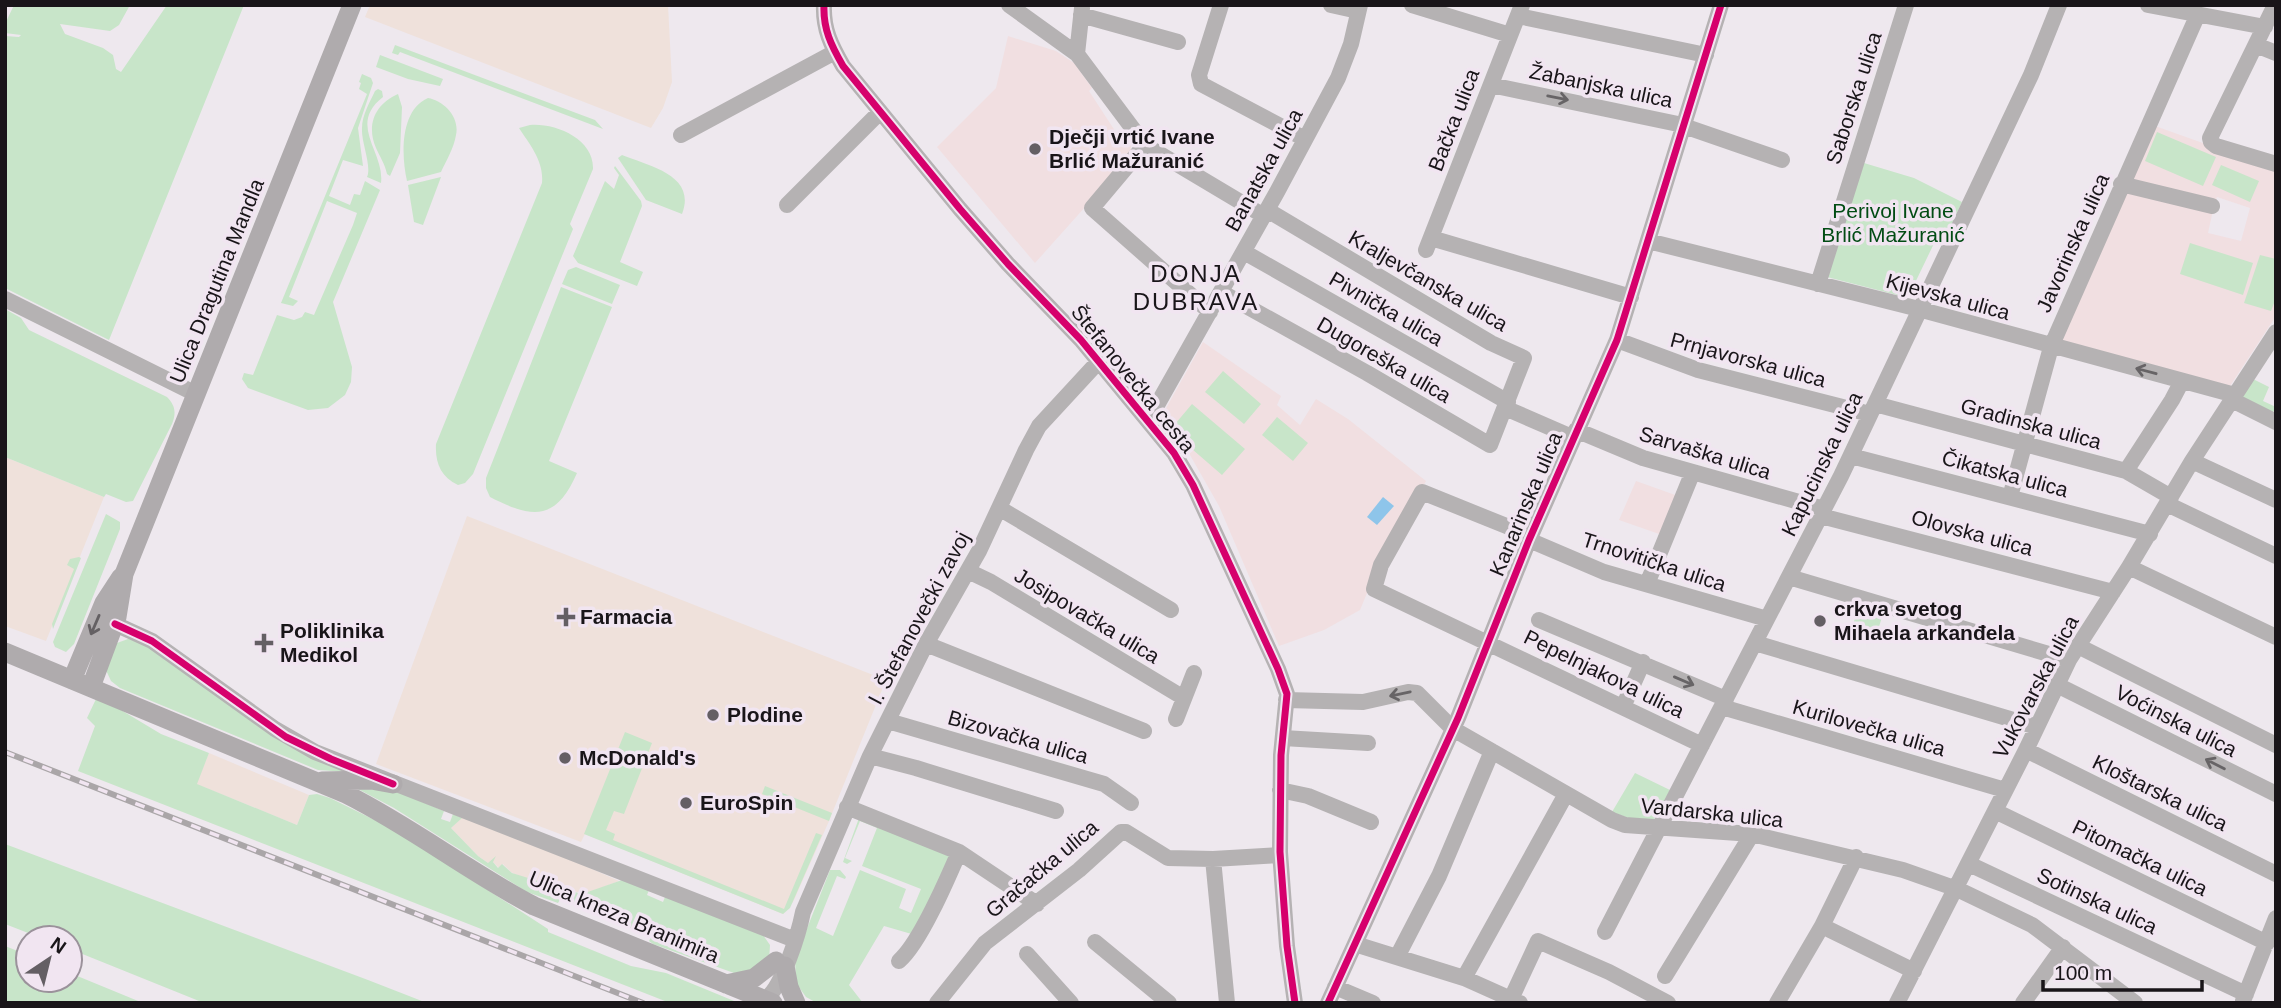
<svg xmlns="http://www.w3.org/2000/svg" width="2281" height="1008" font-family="Helvetica,sans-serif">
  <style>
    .commercial { fill: #efe1db }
    .education { fill: #f1dfe1 }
    .green { fill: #c8e5c9 }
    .water { fill: #8ec5ea }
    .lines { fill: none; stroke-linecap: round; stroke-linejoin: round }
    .minor { stroke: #b5b2b3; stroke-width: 16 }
    .major { stroke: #afabad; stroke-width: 19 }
    .rail-casing { stroke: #aaa6a8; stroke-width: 6 }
    .rail { stroke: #f1e5f1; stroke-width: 3.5; stroke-dasharray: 10; stroke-linecap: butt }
    .cycleway-casing { stroke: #f1e5f1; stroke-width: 11 }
    .cycleway { stroke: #d6006c; stroke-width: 7 }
    .oneway { stroke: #676466 }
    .oneway2 { stroke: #646063 }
    .poi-dot { fill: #645f64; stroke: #f1e5f1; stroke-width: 2.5 }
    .labels { text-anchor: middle; stroke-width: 7; stroke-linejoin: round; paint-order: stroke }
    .street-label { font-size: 21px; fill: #191519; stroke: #f1e5f1 }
    .poi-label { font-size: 21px; font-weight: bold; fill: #191519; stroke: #f1e5f1; text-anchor: start }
    .park-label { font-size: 21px; fill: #024c14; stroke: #f1e5f1 }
    .quarter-label { font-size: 24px; letter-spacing: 2px; fill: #191519; stroke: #f1e5f1 }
  </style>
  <rect width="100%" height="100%" fill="#eee8ee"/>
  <path class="commercial" d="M370,5h298l4,77 -9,26 -12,20 -286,-111z
    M5,457l99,40 -58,144 -41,-15z
    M467,516l419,164 -57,141 -36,81 -10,12 -198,-80 -4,8 -205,-78z
    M209,753l100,42 -12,30 -101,-41z
    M463,816l120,49 36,16 -34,13 -24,-6 -12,3 -13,-5 -25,-14 -8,-8 -4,4 -6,-6 -5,1 -10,-7 -27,-28z"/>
  <path class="education" d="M1008,36l48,15 18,12 18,25 -3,3 30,46 4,-2 8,10v7l-45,54 -51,57 -98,-116 59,-59z
    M2155,126l121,43v147l-46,70 -170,-46 66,-150 87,20 -5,23 33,8 9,-33 -33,-11 -3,7 -84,-22z
    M1203,342l78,54 -4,9 23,20 16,-26 32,20 78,62 -44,76 -22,53 -36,20 -45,16 -60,-140 -29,-51 -30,-36z
    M1636,481l42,15 -16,39 -43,-15z"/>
  <path class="green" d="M14,5h116l-11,20 -9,6 -50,-7 5,10 38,14 10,7 3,14 5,3 46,-67h77l-135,335 -104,-52v-252l14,1 2,-2 -16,-2v-9z
    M395,45l200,75 8,9 -203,-77 -2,3 -6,-2z
    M380,55l63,24 -3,7 -32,-7 -32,-12z
    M362,74l9,4 2,5 -15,45 5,38 -20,-6 -14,36 21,9 4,-11 6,1 5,-14 15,9 -47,112 19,65 -1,15 -6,13 -17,13 -20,2 -60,-22 -6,-9 2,-6 9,2 24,-60 17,5 8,-3 3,-5 9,3 39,-90 4,-12 -30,-12 -38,96 9,4 -5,5 -12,-3 86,-209 -8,-5 2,-6 -2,-1z
    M378,89l4,2 1,6c-36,28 2,55 -2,86l-14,-6c5,-11 -6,-35 -5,-49 0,-13 8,-26 13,-37z
    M398,94l4,13 -2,46 -10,23 -3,-2c-2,-10 -7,-17 -11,-26 -10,-23 -1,-44 22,-54z
    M428,98c16,3 32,19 28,37 -2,13 -10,26 -15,37l-34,9c-6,-26 -7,-71 21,-83z
    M530,125c26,-2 64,14 63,44l-23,55 3,5 -100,245 -8,9 -7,2c-17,-8 -23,-22 -22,-41l106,-261c2,-22 -12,-38 -23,-55z
    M2157,132l59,25 -13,29 -58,-25z
    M622,155c27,11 75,20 60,59l-36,-14 -28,-42z
    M1864,163l50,15 48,24 -15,32 -7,-3 -27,56 -8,10 -78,-20z
    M2221,165l38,16 -9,21 -38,-17z
    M615,166l26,35 1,5 -22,56 23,10 -6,14 -59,-23 -5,-7 32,-75 9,8 5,-14 -5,-7z
    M441,177l-18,48 -9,-3 -6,-37z
    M2190,243l63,20 -10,32 -63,-21z
    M2260,255l16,4v39l-5,13 -27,-8z
    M576,267l44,18 -8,19 -50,-20 6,-14z
    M561,287l51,20 -63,154 28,12c-21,48 -44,46 -87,24l-4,-9v-10z
    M5,309l16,9 8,12 138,67c9,9 9,17 5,27l-39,77 -7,1 -20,-8 -2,3 -99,-40z
    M1223,371l38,33 -17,20 -39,-32z
    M2253,379l16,8 -6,14 13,6 -4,7 -31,-15z
    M1192,404l53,45 -23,26 -52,-45z
    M1277,417l31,26 -15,18 -31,-26z
    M106,514l14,8v7l-46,115 -8,8 -11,-5 -2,-5z
    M79,557l2,1 -28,71 -1,-5 22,-55 -7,-4 3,-6z
    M1859,604l25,7 -9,28 -24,-7z
    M128,639l10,1 210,132 -30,-2 -198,-82 -9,-7 -6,-13 12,-25z
    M96,699l25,11 40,24 48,19 -12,31 100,41 12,-30 8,-1 13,4 65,32 153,99v3l83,34 35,7 73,30h-69l-592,-232 17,-45 -8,-8z
    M625,732l27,11 -28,71 -10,-3 -8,19 9,4 -2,6 171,69 32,-76 6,2 -32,73 -7,6 -199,-80z
    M1635,773l35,17 -16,29 -20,1 -22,-8z
    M765,786l67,27 -3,8 -67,-27z
    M358,789l36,1 50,21 -3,8 9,3 3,-8 9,4 -11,10 27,28 10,7 8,-7 -3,6 5,6 4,-4 10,9 26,8 -1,5 11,5 3,-5 8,4 1,-2 22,6 40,-14 27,10 -2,5 16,7 2,-5 98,38 7,10 -1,15 -13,11 -22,2 -81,-29 -4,-3 2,-4 -66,-30v-3l-9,-3 -1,2 -14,-5 -3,5 -31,-11 -133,-84z
    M859,818l95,38 -39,79 -31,-9 -35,59 14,18h-46l-11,-6 -10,-14 -1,-24 35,-89h10l6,7 -1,2 -8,-3 -21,52 17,8 27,-66 46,19 -7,19 12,5 10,-24 -59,-23 15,-38 -17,-7 -15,37 7,3 -5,3 -4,-2z
    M5,844l363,136 59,23h-223l-134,-54v-11h-29l-36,-14z
    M5,946l23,9v25h42v-7l73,30h-138z"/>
  <path class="water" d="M1383,497l11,9 -17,19 -10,-8z"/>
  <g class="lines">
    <path class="minor" d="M824,5c-1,24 7,40 19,61l117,143 48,55 73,76 93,113 19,32 85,184 9,25 -6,61 -1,97 7,94 8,57
      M1009,5l68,49 68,91 119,71
      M1221,5l-22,70 2,9 104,55
      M1331,5l27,6
      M1412,5l98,30
      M2148,5l117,22
      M2275,5l-65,133 1,4 5,4 60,18
      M1081,15l97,27
      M1518,16l188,39
      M2256,45l20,8
      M1077,54l5,-46
      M1491,85l187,39 104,36
      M681,135l154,-83
      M1145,145l-53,63 118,104
      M2121,184l91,22
      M787,205l93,-93
      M1431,238l200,59
      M1648,241l263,66 324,88
      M1426,250l96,-245
      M1244,252l264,150
      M1818,284l88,-279
      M1221,292l146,81 123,72 34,-87 -33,-15 -224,-133
      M5,299l191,95
      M1617,340l81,30 172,44
      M2232,400l44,22
      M1875,404l251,67 45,26
      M1505,408l67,29
      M1148,421l129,-229 61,-114 13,-34 9,-39
      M1576,430l67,28 181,51
      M1851,456l299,78
      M2192,461l84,39
      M2126,471l46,-71 10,-19
      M2010,497l41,-150 147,-333
      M2167,504l109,52
      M999,508l172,102
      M1821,516l292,76
      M1531,536l-109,-44 -41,73 -7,24 328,156
      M1529,540l75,32 163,47
      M2129,567l147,70
      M968,571l23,11 193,116
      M1789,577l280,83
      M1647,584l45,-110
      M1539,620l187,79
      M115,624l37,17 123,88 40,23 480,188
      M1755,643l282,84
      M926,644l218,87
      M2078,646l198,99
      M2057,685l219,109
      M1286,700l77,2 45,-10 9,1 36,36 159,91 13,5 127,9 151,36 54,19 75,36 103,78
      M1623,707l20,-45
      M1722,707l283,83
      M1176,719l18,-46
      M888,721l216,63 27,19
      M1283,738l85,5
      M2026,750l250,124
      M870,756l46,12 140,43
      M1280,790l28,6 63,26
      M847,807l112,45 78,52
      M1995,811l272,132
      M1213,859l14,144
      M1969,864l277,130
      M1822,926l92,45
      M1605,932l236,-456 190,-401 28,-70
      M1095,942l74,61
      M1355,944l109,34 56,25
      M1027,954l44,49
      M1397,957l42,-81 53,-125
      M899,961c21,-18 48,-81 60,-109
      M1665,976l87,-142
      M1464,978l102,-184
      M1335,987l38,16
      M765,999c17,-10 34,-67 38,-87l67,-156 56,-112 53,-93 47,-101 13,-24 60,-65
      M1511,999l27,-58 71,31 59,31
      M2243,1001l33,-83
      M937,1003l48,-60 94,-73 42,-38h5l42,26 45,1 67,-4
      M1328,1003l130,-285 71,-178 88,-200 104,-335
      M1777,1003l45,-77 34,-69
      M1897,1003l129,-253 43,-90 60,-93 63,-106 84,-129
      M2023,1003l40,-56"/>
    <path class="major" d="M5,652l341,142c66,33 123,78 188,112l239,97
      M72,680l32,-77 17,-26
      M91,687l26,-70 7,-43 228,-569
      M322,781l49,-1 22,4
      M785,966l4,21 7,16
      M726,984l28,-6 22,-17"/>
    <g class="rail-casing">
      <path id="rail" d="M5,752l638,251"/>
    </g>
    <use href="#rail" class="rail"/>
    <g class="cycleway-casing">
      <path id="cycleway" d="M824,5c-1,24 7,40 19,61l117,143 48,55 73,76 93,113 19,32 85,184 9,25 -6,61 -1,97 7,94 8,57
        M115,624l37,17 134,96 45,22 62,25
        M1328,1003l130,-285 71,-178 88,-200 104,-335"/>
    </g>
    <use href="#cycleway" class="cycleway"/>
  </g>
  <defs><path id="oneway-shaft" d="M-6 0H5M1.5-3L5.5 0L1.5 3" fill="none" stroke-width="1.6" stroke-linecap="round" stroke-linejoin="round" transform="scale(1.75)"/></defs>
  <g class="oneway">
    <use href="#oneway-shaft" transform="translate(1558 98) rotate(11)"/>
    <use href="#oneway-shaft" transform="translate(2146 371) rotate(-165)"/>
    <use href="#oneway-shaft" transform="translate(1684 681) rotate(23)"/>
    <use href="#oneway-shaft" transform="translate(1400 694) rotate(168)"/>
    <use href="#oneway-shaft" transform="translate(2215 764) rotate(-153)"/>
  </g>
  <use class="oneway2" href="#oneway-shaft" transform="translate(95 625) rotate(113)"/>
  <g class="poi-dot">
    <circle cx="1035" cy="149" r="7"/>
    <path d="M562.5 606.5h7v7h7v7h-7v7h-7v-7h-7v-7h7z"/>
    <circle cx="1820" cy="621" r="7"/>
    <path d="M260.5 632.5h7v7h7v7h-7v7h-7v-7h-7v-7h7z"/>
    <circle cx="713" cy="715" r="7"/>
    <circle cx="565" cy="758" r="7"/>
    <circle cx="686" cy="803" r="7"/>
  </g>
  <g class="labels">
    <g class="street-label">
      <text transform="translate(1601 86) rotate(12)" y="7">Žabanjska ulica</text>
      <text transform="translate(1854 98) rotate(-72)" y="7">Saborska ulica</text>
      <text transform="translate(1454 120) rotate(-69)" y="7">Bačka ulica</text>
      <text transform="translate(1264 170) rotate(-61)" y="7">Banatska ulica</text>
      <text transform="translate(2073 243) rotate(-66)" y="7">Javorinska ulica</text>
      <text transform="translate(217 281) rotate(-68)" y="7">Ulica Dragutina Mandla</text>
      <text transform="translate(1428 281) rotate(30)" y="7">Kraljevčanska ulica</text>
      <text transform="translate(1948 297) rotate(15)" y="7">Kijevska ulica</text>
      <text transform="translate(1386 309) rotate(30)" y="7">Pivnička ulica</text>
      <text transform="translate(1384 360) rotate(30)" y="7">Dugoreška ulica</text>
      <text transform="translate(1748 360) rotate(15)" y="7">Prnjavorska ulica</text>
      <text transform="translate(1133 379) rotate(51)" y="7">Štefanovečka cesta</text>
      <text transform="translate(2031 424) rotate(15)" y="7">Gradinska ulica</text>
      <text transform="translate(1705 453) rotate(17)" y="7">Sarvaška ulica</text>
      <text transform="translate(1822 464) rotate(-64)" y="7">Kapucinska ulica</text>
      <text transform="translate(2005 474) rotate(15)" y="7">Čikatska ulica</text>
      <text transform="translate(1526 504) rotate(-67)" y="7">Kanarinska ulica</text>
      <text transform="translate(1972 533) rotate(15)" y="7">Olovska ulica</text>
      <text transform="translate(1654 562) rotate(18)" y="7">Trnovitička ulica</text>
      <text transform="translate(1087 616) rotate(31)" y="7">Josipovačka ulica</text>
      <text transform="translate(919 618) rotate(-62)" y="7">I. Štefanovečki zavoj</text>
      <text transform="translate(1604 674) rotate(26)" y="7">Pepelnjakova ulica</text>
      <text transform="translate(2036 687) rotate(-62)" y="7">Vukovarska ulica</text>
      <text transform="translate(2176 721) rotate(27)" y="7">Voćinska ulica</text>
      <text transform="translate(1869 728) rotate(16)" y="7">Kurilovečka ulica</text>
      <text transform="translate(1018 737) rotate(16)" y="7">Bizovačka ulica</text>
      <text transform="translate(2160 793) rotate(26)" y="7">Kloštarska ulica</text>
      <text transform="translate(1712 813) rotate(6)" y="7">Vardarska ulica</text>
      <text transform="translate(2140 858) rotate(26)" y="7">Pitomačka ulica</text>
      <text transform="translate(1042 869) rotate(-40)" y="7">Gračačka ulica</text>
      <text transform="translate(2097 901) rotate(25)" y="7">Sotinska ulica</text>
      <text transform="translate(624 917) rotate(23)" y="7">Ulica kneza Branimira</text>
    </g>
    <g class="poi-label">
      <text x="1049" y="144">Dječji vrtić Ivane<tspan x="1049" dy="24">Brlić Mažuranić</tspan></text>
      <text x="1834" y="616">crkva svetog<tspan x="1834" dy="24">Mihaela arkanđela</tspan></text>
      <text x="580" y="624">Farmacia</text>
      <text x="280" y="638">Poliklinika<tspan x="280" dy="24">Medikol</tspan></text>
      <text x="727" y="722">Plodine</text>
      <text x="579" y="765">McDonald's</text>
      <text x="700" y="810">EuroSpin</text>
    </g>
    <g class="park-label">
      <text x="1893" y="218">Perivoj Ivane<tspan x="1893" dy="24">Brlić Mažuranić</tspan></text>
    </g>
    <g class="quarter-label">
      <text x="1196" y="282">DONJA<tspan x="1196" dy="28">DUBRAVA</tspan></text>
    </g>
  </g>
  <rect width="2281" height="1008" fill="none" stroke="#191519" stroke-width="14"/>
  <g transform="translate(49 959) rotate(35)"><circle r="33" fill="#f1e5f1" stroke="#9b929b" stroke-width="2"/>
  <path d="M0-5L12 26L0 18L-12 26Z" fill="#645f64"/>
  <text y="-10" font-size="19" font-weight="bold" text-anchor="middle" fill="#191519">N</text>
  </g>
  <path d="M2043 980v10h159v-10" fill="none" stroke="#191519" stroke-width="3.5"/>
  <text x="2054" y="980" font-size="21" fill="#191519" stroke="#f1e5f1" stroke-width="5" paint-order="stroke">100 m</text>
</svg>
